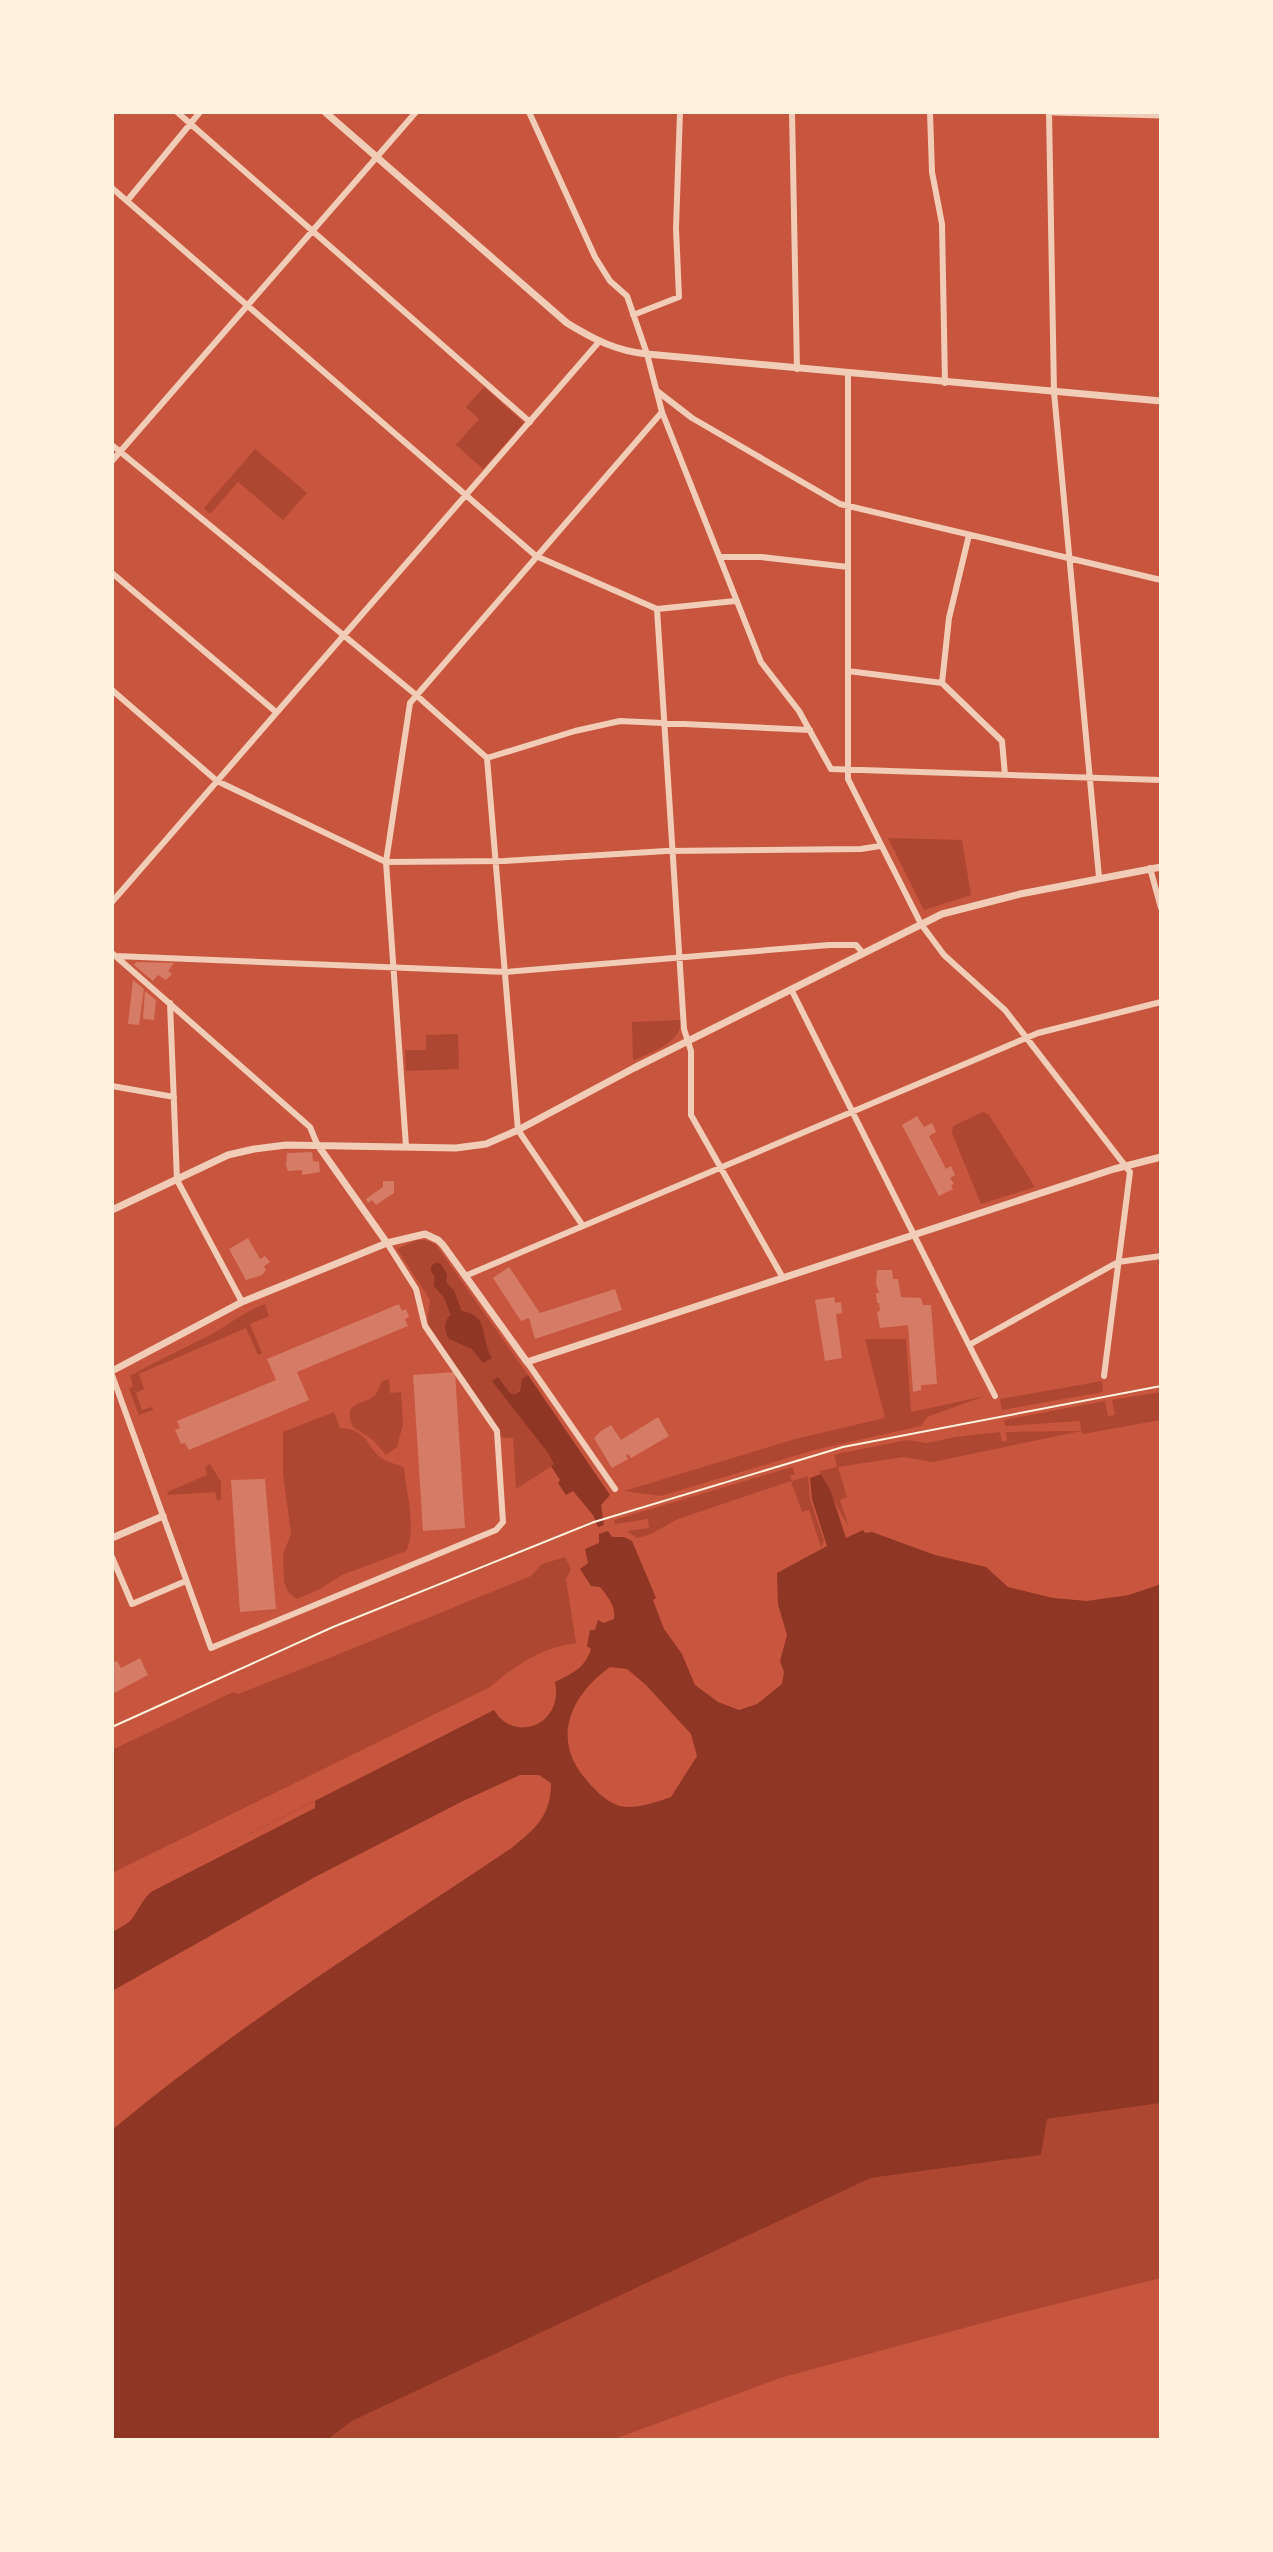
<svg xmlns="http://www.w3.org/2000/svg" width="1273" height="2552" font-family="'Fira Sans Condensed',sans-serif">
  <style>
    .green { fill: #ae4732 }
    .water { fill: #8f3625; fill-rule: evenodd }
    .pier { fill: #c8553d }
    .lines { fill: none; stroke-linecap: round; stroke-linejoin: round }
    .canal { stroke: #8f3625; stroke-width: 12 }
    .building { fill: #d67c66 }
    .path { stroke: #fff3e0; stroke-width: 2 }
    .minor { stroke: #f1ccb7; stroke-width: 6 }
    .tertiary { stroke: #f1ccb7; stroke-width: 7 }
  </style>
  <rect width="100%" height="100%" fill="#c8553d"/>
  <path class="green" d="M484,387l40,36 -41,46 -27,-24 23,-26 -13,-12z
    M255,449l52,44 -24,27 -45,-38 -28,32 -6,-6z
    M888,838l74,2 9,55 -47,15z
    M681,1020c0,24 -29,31 -48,41l-1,-39z
    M458,1034l1,35 -53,2 -1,-21h21v-15z
    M983,1112l6,3 46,72 -54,17 -29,-71 1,-7z
    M417,1240h8l11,5 92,130c-7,5 -5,14 -13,19l-5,-1 -12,-16 57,87 -39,25 -3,-51 -15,-1 -1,-6 -70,-109 3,-22 -33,-51z
    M265,1304l4,12 -19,8 12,29 -4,2 -12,-27 -107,46 5,15 -8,4 6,17 10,-3 1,3 -14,5 -10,-26 4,-3 -3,-10c24,-14 49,-25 74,-38 21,-10 38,-26 61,-34z
    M865,1339h41l5,73 74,-16 -58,21 -6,9 -107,24 -153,46 -37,-5 171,-52 90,-21z
    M389,1379l1,14 11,-1 2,32 -6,23 -11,8 -13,-15 -20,-13c-12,-28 12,-20 23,-33 3,-4 4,-9 6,-13z
    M1102,1381l1,11 -101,18 -2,-11z
    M1161,1392v28l-78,14 -2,-3 -148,31 -30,-5 -65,10 9,30 -7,3 9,28 -28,-50 -1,-7 17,-4 -3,-12 3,-1 70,-14 20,3 28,-6 45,-5 2,10 5,-2 -1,-8 75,-1 -1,-10 -75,5 -1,-6 101,-19 3,15 7,-1 -3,-15z
    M334,1412l6,16c28,2 25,16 40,29 6,5 17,7 24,11 2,22 13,64 2,83l-64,24 -24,15 -21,9 -9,-7 -4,-10 -1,-28 8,-20 -8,-61v-41z
    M210,1464l11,18v18h-4l-2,-8 -47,3 -1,-3 40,-17 -2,-8z
    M792,1467l3,7 -5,2 2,5 16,-5 2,23 14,42 -3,7 -12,-38 -7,2 -11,-31 -113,38 -29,16 -12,3 -10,-7 22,-3 -1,-9 -33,5 -1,-4z
    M565,1557l6,12 -5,10 10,64c-35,5 -59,21 -86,44l-378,186v-123l121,-58 5,2c98,-38 195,-79 293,-118l11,-12z
    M1161,2103v175l-149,37 -232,63 -168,62h-285l25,-19 519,-243 169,-23 7,-36z"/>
  <path class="water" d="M455,1310c36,3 24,24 37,48l-9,5 -11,-14 -23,-10c-7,-12 -4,-20 6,-29z
    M528,1375l82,120 -9,10 3,20 -6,2 -5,-12 -20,-24 -7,4 -8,-12 2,-3 -9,-14 3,-2 -6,-11 -56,-72 6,-4 12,16 5,1 5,-3 2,-12z
    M821,1474l10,18 15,46 17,-8 2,3 7,-1 63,23 51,12 22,20 45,11 34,3 42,-6 32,-11v519l-114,16 -6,36 -170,23 -519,243 -25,19h-215v-310c126,-105 265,-192 401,-283 24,-20 38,-32 38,-64l-12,-8h-19l-59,27 -146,75 -203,114v-59c24,-12 18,-12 32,-32 6,-9 11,-9 15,-20l335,-170c20,34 70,15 61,-28 18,-9 30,-14 36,-33l-4,-3 3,-16h5l3,-10 6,3 10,-4c2,-13 -6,-22 -14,-32l-9,-1 -11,-17 8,-6 -3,-14 14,-6v-9l9,-3 4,6h12l8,4 24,57 -3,2 11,29 18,25 13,31 23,17 21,8 18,-6 25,-20 2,-12 -4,-11 7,-26 -9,-31 -1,-31 50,-27 -15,-47 -2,-21zM610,1667l17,2 19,16 45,49 6,22 -26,41c-15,5 -38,14 -54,8 -13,-5 -25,-18 -33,-28 -33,-40 -12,-83 26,-110z"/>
  <path class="pier" d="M315,1801v7l-174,89 11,-9 2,-6z"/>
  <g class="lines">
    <path class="canal" d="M437,1269l4,7 -1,8 9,10 6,16"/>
  </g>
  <path class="building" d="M136,962l38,1 -6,8 4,3 -6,6 -8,-5 -5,6 -19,-16z
    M133,980l11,9 -5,36 -11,-1z
    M145,991l11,9 -2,20 -11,-1z
    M917,1116l7,11 8,-4 4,9 -7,4 17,33 5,-3 4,9 -5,3 4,6 -3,1 2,4 -14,7 -37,-71z
    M312,1152l1,9 6,1 1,10 -18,3v-5l-14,1 -2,-6 1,-12z
    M383,1181h11v12l-18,12 -4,-5 -4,3 -2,-4 17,-12z
    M248,1238l12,21 5,-3 5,6 -6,4 2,4 -4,5 -16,5 -17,-31z
    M509,1267l31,46 75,-24 7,21 -87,29 -6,-21 -8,3 -28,-43z
    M877,1270h15l1,9h5l3,18 20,1 2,7h8l6,79 -16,1v5l-8,2 -5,-67 -28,3 -3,-16 3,-1 -1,-8h-2l-1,-10h3l-3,-10z
    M834,1297l1,6 6,-1 1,11 -6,1 6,44 -17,3 -10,-61z
    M399,1304l3,7 4,-2 3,8 -4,2 3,7 -111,46 12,28 -120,50 -4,-7 -4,1 -6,-14 5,-2 -3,-7 99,-41 -9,-21z
    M455,1372l10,156 -42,3 -10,-156z
    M658,1417l11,19 -38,22 -3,-4 -2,1 2,4 -16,9 -18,-30 7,-7 10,-6 10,15z
    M265,1479l11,130 -36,3 -9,-132z
    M140,1658l8,17 -36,19v-31l5,-2 4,7z"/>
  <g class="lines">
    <path class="path" d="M112,1727l221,-100 261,-105 249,-75 318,-61"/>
    <path class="minor" d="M177,112l353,310
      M529,112l66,145 15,24 17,15 20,58 15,58 99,250 38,49 32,58 330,11
      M792,112l5,257
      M930,112l2,60 10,52 3,159
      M1049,112l5,280 45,485
      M112,188l424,368 121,53 78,-8
      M127,201l73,-89
      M633,315l46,-18 -3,-69 4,-116
      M848,374v405l73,145 23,31 61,55 125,162 -26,204
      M657,391l35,27 148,86 321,76
      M112,445l303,249 72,64 31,372 65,96 -118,50
      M112,461l304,-349
      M969,535l-20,83 -7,65 60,58 3,34
      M720,557h41l87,10
      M112,573l164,139
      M657,609l27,420 7,22v64l92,163
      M848,671l94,12
      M112,690l105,91 169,81 118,-1 162,-10 195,-2 19,-3
      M487,758l88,-27 45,-10 190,9
      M1150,868l11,40
      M112,902l486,-559
      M112,953l198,174 7,17
      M116,956l390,16 323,-27h27l7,8
      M791,989l178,356 149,-83 43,-6
      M170,1003l7,177 65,122
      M112,1086l62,11
      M406,1146l-20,-284 24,-159 252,-291
      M583,1226l455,-193 123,-31
      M969,1345l26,51
      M527,1362l88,127
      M112,1375l99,273 285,-118 7,-8 -6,-91 -72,-105 -9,-37 -29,-46
      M112,1557l20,47 54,-23"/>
    <path class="tertiary" d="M325,112l242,211c26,16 49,28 80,31l514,47
      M1054,112l107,3
      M317,1144l70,99
      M112,1210l116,-55 26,-6 32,-4 170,3 30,-4 32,-14 116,-62 308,-154 78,-20 141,-27
      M112,1371l130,-69 145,-59 38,-9 13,6 5,5 84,117 587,-193 47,-12
      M112,1538l51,-22"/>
  </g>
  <rect width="1273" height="2552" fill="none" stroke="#fff3e0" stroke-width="228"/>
</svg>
